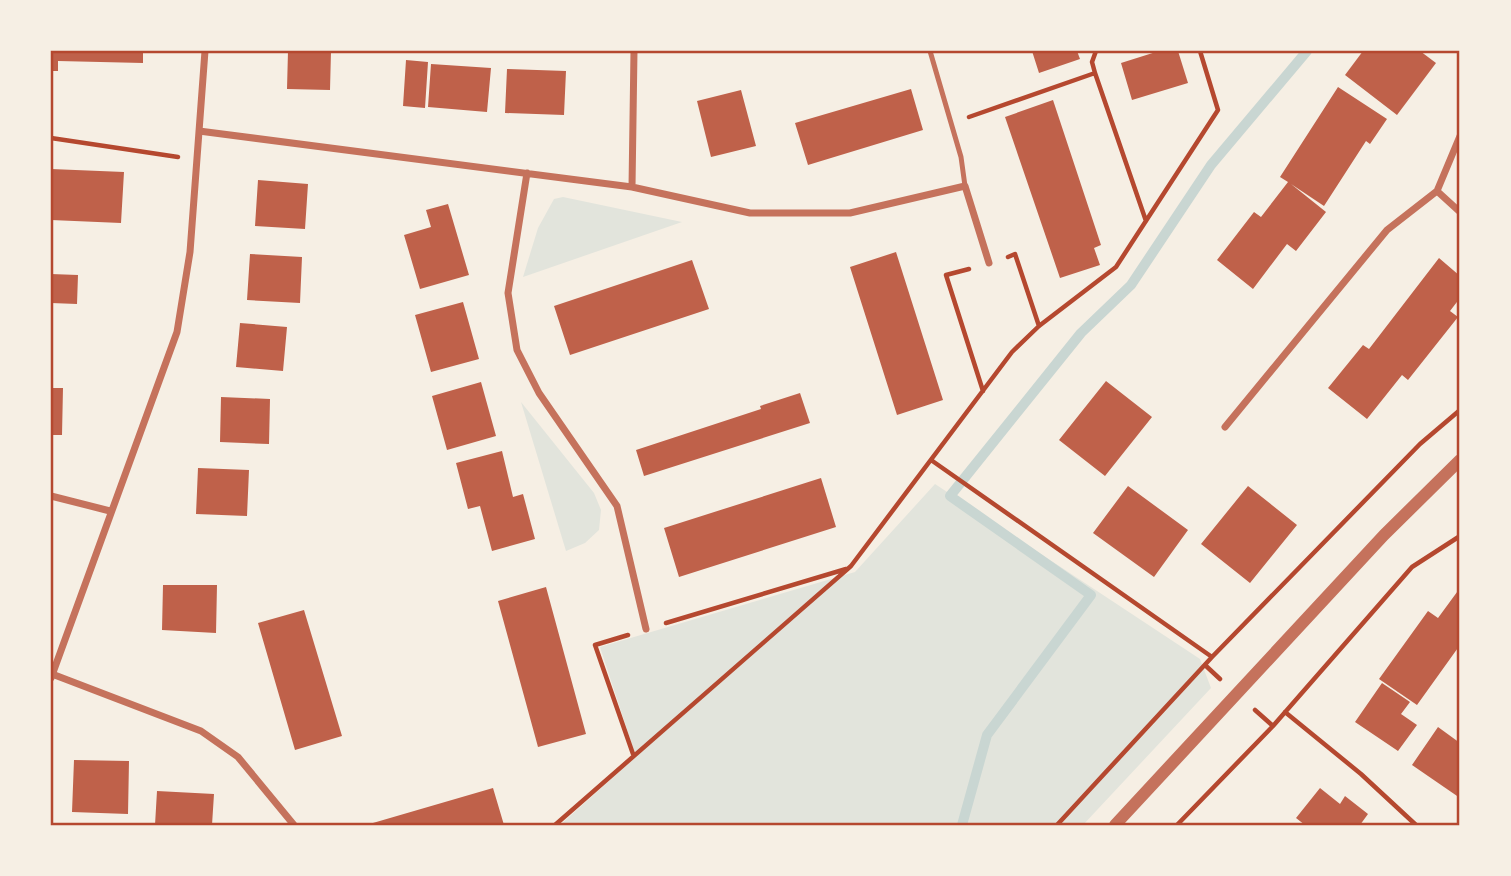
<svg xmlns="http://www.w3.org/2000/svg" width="1511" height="876" font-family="'DejaVu Sans',sans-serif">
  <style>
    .green { fill: #e2e4dc }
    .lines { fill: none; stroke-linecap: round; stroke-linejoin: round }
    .stream { stroke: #c9d6d2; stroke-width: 10 }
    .building { fill: #bf614a }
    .path { stroke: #b5482f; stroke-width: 4.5 }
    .service { stroke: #c5725c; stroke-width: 5 }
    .minor { stroke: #c5725c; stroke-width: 7 }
    .tertiary { stroke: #c5725c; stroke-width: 12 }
    .neatline { fill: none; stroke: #b5482f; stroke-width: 2.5 }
  </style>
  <rect width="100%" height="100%" fill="#f6efe4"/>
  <path class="green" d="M563,197l119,25 -159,55 15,-49 16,-29z
    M521,402l73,91 7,17 -2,20 -14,13 -19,8z
    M935,484l265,175 11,29 -128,137h-523l76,-68 -36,-110 255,-75z"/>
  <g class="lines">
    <path class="stream" d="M962,825l25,-90 104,-140 -141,-99 131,-163 50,-48 80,-120 96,-114"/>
  </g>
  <path class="building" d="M51,51h92v12l-85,-2v10h-7z
    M288,51h43l-1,39 -43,-1z
    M1032,51h45l3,8 -41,14z
    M1159,51h19l10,32 -56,17 -11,-37z
    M1363,51h57l16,12 -39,52 -52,-40z
    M406,60l22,2 -3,46 -22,-2z
    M431,64l60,4 -4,44 -59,-5z
    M507,69l59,2 -2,44 -59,-2z
    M1338,87l49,32 -17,25 -4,-3 -42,65 -33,-22 35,28 -30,39 -9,-7 -34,45 -36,-29 37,-48 7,5 27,-35 -8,-5z
    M911,89l12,41 -115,35 -13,-42z
    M741,90l15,56 -45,11 -14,-56z
    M1053,100l48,145 -7,3 6,17 -40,13 -55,-161z
    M51,169l73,3 -3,51 -70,-3z
    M258,180l50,4 -3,45 -50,-3z
    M448,204l21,71 -49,14 -16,-54 27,-8 -5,-17z
    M896,252l47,148 -46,15 -47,-148z
    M250,254l52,3 -2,46 -53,-3z
    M1439,258l21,18v22l-10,13 8,6 -50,63 -6,-5 -35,44 -39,-31 35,-43 6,4z
    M692,260l17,49 -139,46 -16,-49z
    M51,274l27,1 -1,29 -26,-1z
    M463,302l16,57 -48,13 -16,-57z
    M240,323l47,4 -4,44 -47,-4z
    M1106,381l46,36 -47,59 -46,-36z
    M481,382l15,54 -49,14 -15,-54z
    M51,388h12l-1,47h-11z
    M800,393l10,30 -166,53 -8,-26 125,-41 -1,-3z
    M221,397l49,2 -1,45 -49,-2z
    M502,451l11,46 10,-3 12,45 -43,12 -12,-45 -12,3 -12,-46z
    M198,468l51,2 -2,46 -51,-2z
    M821,478l15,49 -157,50 -15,-49z
    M1128,486l60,44 -34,47 -61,-44z
    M1248,486l49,39 -47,58 -49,-39z
    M163,585h54l-1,48 -54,-3z
    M546,587l40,147 -48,13 -40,-146z
    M1460,588v57l-43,60 -38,-26 49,-68 10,7z
    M304,610l38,126 -47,14 -37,-127z
    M1382,683l28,19 -9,12 16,11 -19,26 -43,-29z
    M1438,727l22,16v55l-48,-33z
    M74,760l55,1 -1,53 -56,-2z
    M493,788l11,37h-138z
    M1320,788l20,16 5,-8 23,18 -8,11h-55l-9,-7z
    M157,791l57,3 -2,31h-57z"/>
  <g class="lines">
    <path class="path" d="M1095,73l51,148
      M969,117l126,-44 -3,-11 4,-11
      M51,138l127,19
      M1008,257l7,-3 24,72
      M969,269l-23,6 37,116
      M931,460l281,197
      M666,623l180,-54
      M628,635l-33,10 38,109
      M1205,665l15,14
      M1255,710l18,16
      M1285,712l76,62 55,51
      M555,825l296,-259 161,-214 27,-26 77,-59 102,-157 -18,-59
      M1057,825l155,-168 208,-213 40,-34
      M1177,825l96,-99 139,-159 48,-31"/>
    <path class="service" d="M930,51l31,106 4,29"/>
    <path class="minor" d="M199,131l433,56 118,26h100l115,-27 24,77
      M527,173l-19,120 9,57 22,43 78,113 29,123
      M632,187l2,-136
      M1437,191l23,21
      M1225,427l162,-197 50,-39 23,-55
      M51,496l59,15
      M52,674l149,57 37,26 56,68
      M51,678l126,-346 13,-80 15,-201"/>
    <path class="tertiary" d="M1115,825l269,-290 76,-75"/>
  </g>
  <rect width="1511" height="876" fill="none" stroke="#f6efe4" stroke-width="105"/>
  <rect x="52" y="52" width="1406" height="772" class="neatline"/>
</svg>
